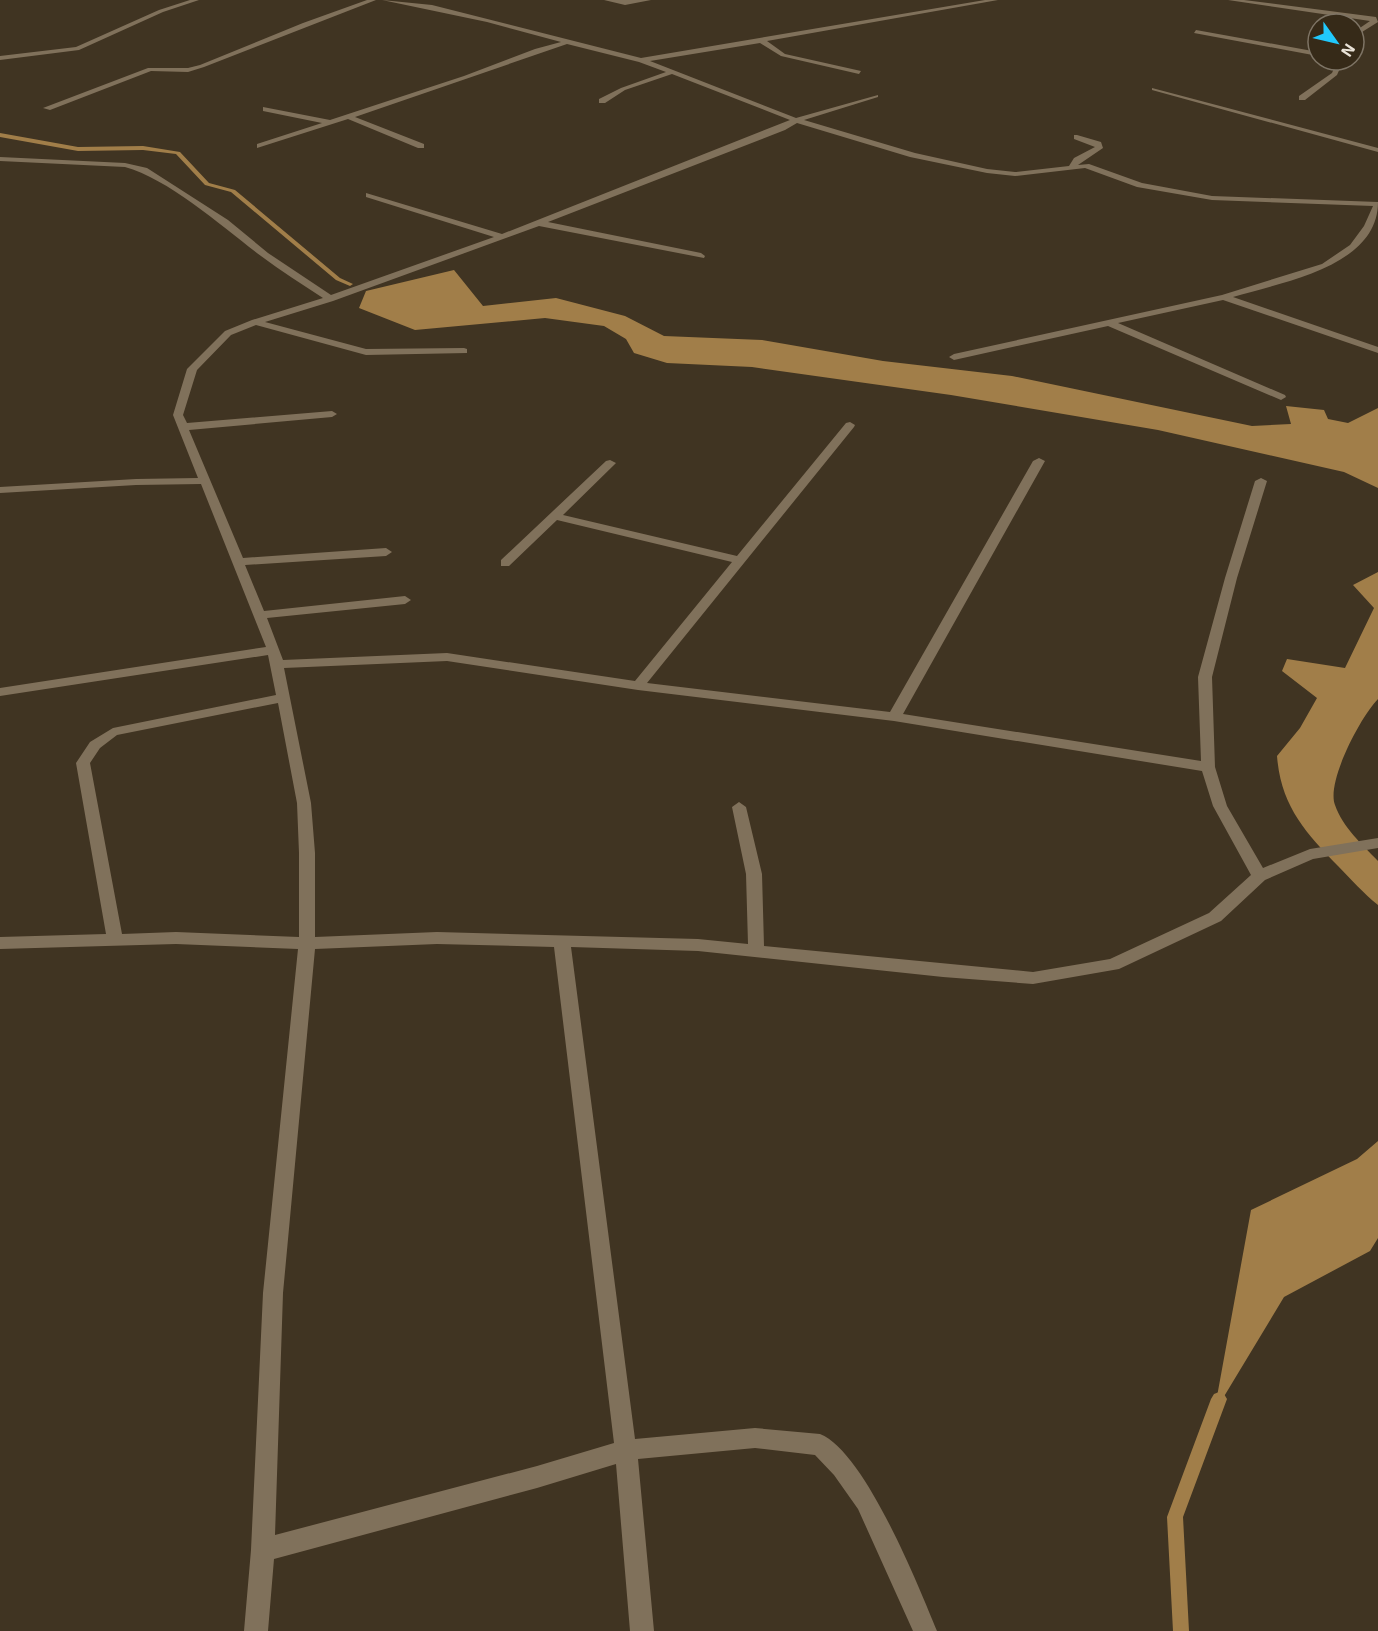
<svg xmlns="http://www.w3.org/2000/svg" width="1378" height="1631" font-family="'Exo 2',sans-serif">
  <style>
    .water { fill: #a17e49 }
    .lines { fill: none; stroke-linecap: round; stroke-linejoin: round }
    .stream { fill: #a17e49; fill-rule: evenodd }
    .minor { fill: #80715b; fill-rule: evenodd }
  </style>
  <rect width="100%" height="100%" fill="#403422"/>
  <path class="water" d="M454,270l29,36 73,-8 69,18 39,20 98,4 121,21 129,15 240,50 39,-2 -5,-18 38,4 4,9 20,4 30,-15v80l-34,-16 -186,-42 -207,-35 -199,-28 -85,-4 -33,-10 -8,-14 -22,-13 -59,-8 -130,12 -56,-22 7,-17z
    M1378,572v127c-17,17 -52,83 -43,106 8,23 27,39 43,56v44c-15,-12 -27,-26 -40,-39 -33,-34 -57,-60 -61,-110l23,-28 17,-30 -35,-27 5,-12 58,9 29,-60 -21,-23z
    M1378,1141v97l-8,13 -86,46 -70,116 37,-203 106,-51z"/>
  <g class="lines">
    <path class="stream" d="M0,133l78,14 65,-1 37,6 29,31 26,7 105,88 13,6 -3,2 -14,-6 -105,-88 -26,-7 -29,-31 -33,-4 -65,1 -78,-14z
      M1219,1392l5,2 3,5 -44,118 6,114h-16l-6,-114 44,-118 3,-5z"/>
    <path class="minor" d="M190,0h9l-36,12 -84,38 -79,10v-4l76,-9 83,-37z
      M367,0h9l-172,67 -16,5 -37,-1 -101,39 -7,-2 105,-40h40l12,-3 103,-42z
      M382,0l50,5 209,53 344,-58h13l-231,41 18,13 76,17 -2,3 -78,-18 -21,-13 -110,18 146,57 82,-23v2l-74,23 111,33 72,16 28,3 54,-6 5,-8 21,-11 -21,-8v-4h3l24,7 2,6 -25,17 11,-1 53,19 70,13 166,6c0,65 -96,80 -145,95l145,50v6l-155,-53 -105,23 167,72 1,2 -5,3 -173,-74 -154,34 -5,-3 5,-3 268,-59 100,-31 28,-19 14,-19 9,-20 -161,-6 -75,-13 -52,-19 -70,8 -28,-3 -77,-16 -113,-34 -12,7 -237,92 153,31 4,3 -1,2 -165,-32 -206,75 -68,21 101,27 98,-1 3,1v4l-101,2 -110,-30 -25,10 -34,35 -14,45 4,8 145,-12 5,3 -5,3 -143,13 54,128 143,-10 6,4 -6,4 -141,9 19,46 141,-15 6,4 -6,4 -138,14 16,42 164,-7 188,28 97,-119 -175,-42 -48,46h-8v-6l105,-99 4,-1 6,3 -2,2 -51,50 174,41 109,-133 4,-1 5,3 -1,2 -207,256 243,29 143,-251 6,-3 6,3 -142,253 298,47 -3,-84 27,-99 30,-97 6,-3 6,3 -30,97 -25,99 3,90 12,39 36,62 47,-19 68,-11v10l-65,11 -48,21 -44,41 -102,48 -86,15 -90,-7 -245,-26 -127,-4 64,492 120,-11 65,6c45,18 98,151 117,197h-24l-55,-122 -24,-34 -19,-20 -60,-7 -117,11 16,172h-24l-14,-167 -79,24 -263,71 -6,72h-24l7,-81 12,-257 35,-344 -122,-5 -176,5v-12l106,-3 -30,-171 14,-21 23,-14 163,-33 -8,-40 -268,41v-8l266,-41 -65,-163 -65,1 -136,8v-6l136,-8 62,-1 -25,-63 14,-46 38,-38 27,-11 71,-22c-21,-14 -42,-27 -62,-42 -37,-28 -92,-77 -136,-89l-125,-6v-4l125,6 22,5 81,52 40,33 63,42 163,-58 -128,-40v-4l136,41 288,-114 -118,-46 -47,16 -20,13h-6v-4l22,-11 45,-16 -27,-10 -72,-18 -212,73 69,27v4h-6l-70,-29 -91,29v-4l65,-21 -59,-12v-4l67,13 134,-44 71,-27 26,-7 -74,-20zM447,661l191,29 256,31 308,50 11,35 38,69 -42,38 -99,46 -77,13 -269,-26 -2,-72 -16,-67 -7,-5 -7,5 14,67 2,70 -50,-5 -261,-7 -122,5v-84l-4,-50 -27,-135zM278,703l19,100 2,50v84l-123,-5 -54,2 -32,-171 10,-15 17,-13zM437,944l117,3 60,496 -77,23 -262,69 8,-242 32,-344z
      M604,0h47l-26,5z
      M1228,0h16l132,17 2,5 -24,15v-5l16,-11z
      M1196,30l122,22v4l-124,-23z
      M1330,60h7l4,6 -4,9 -32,25h-6v-4l33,-23 3,-7z
      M1152,88l226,60v4l-226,-62z"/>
  </g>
  <g transform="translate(1336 42) rotate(124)"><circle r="28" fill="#362a18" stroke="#7e7465" stroke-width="1.5"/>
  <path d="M0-4.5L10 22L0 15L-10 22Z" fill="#21c9fd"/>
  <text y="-9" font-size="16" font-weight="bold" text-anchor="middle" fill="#eae3d8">N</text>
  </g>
</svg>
